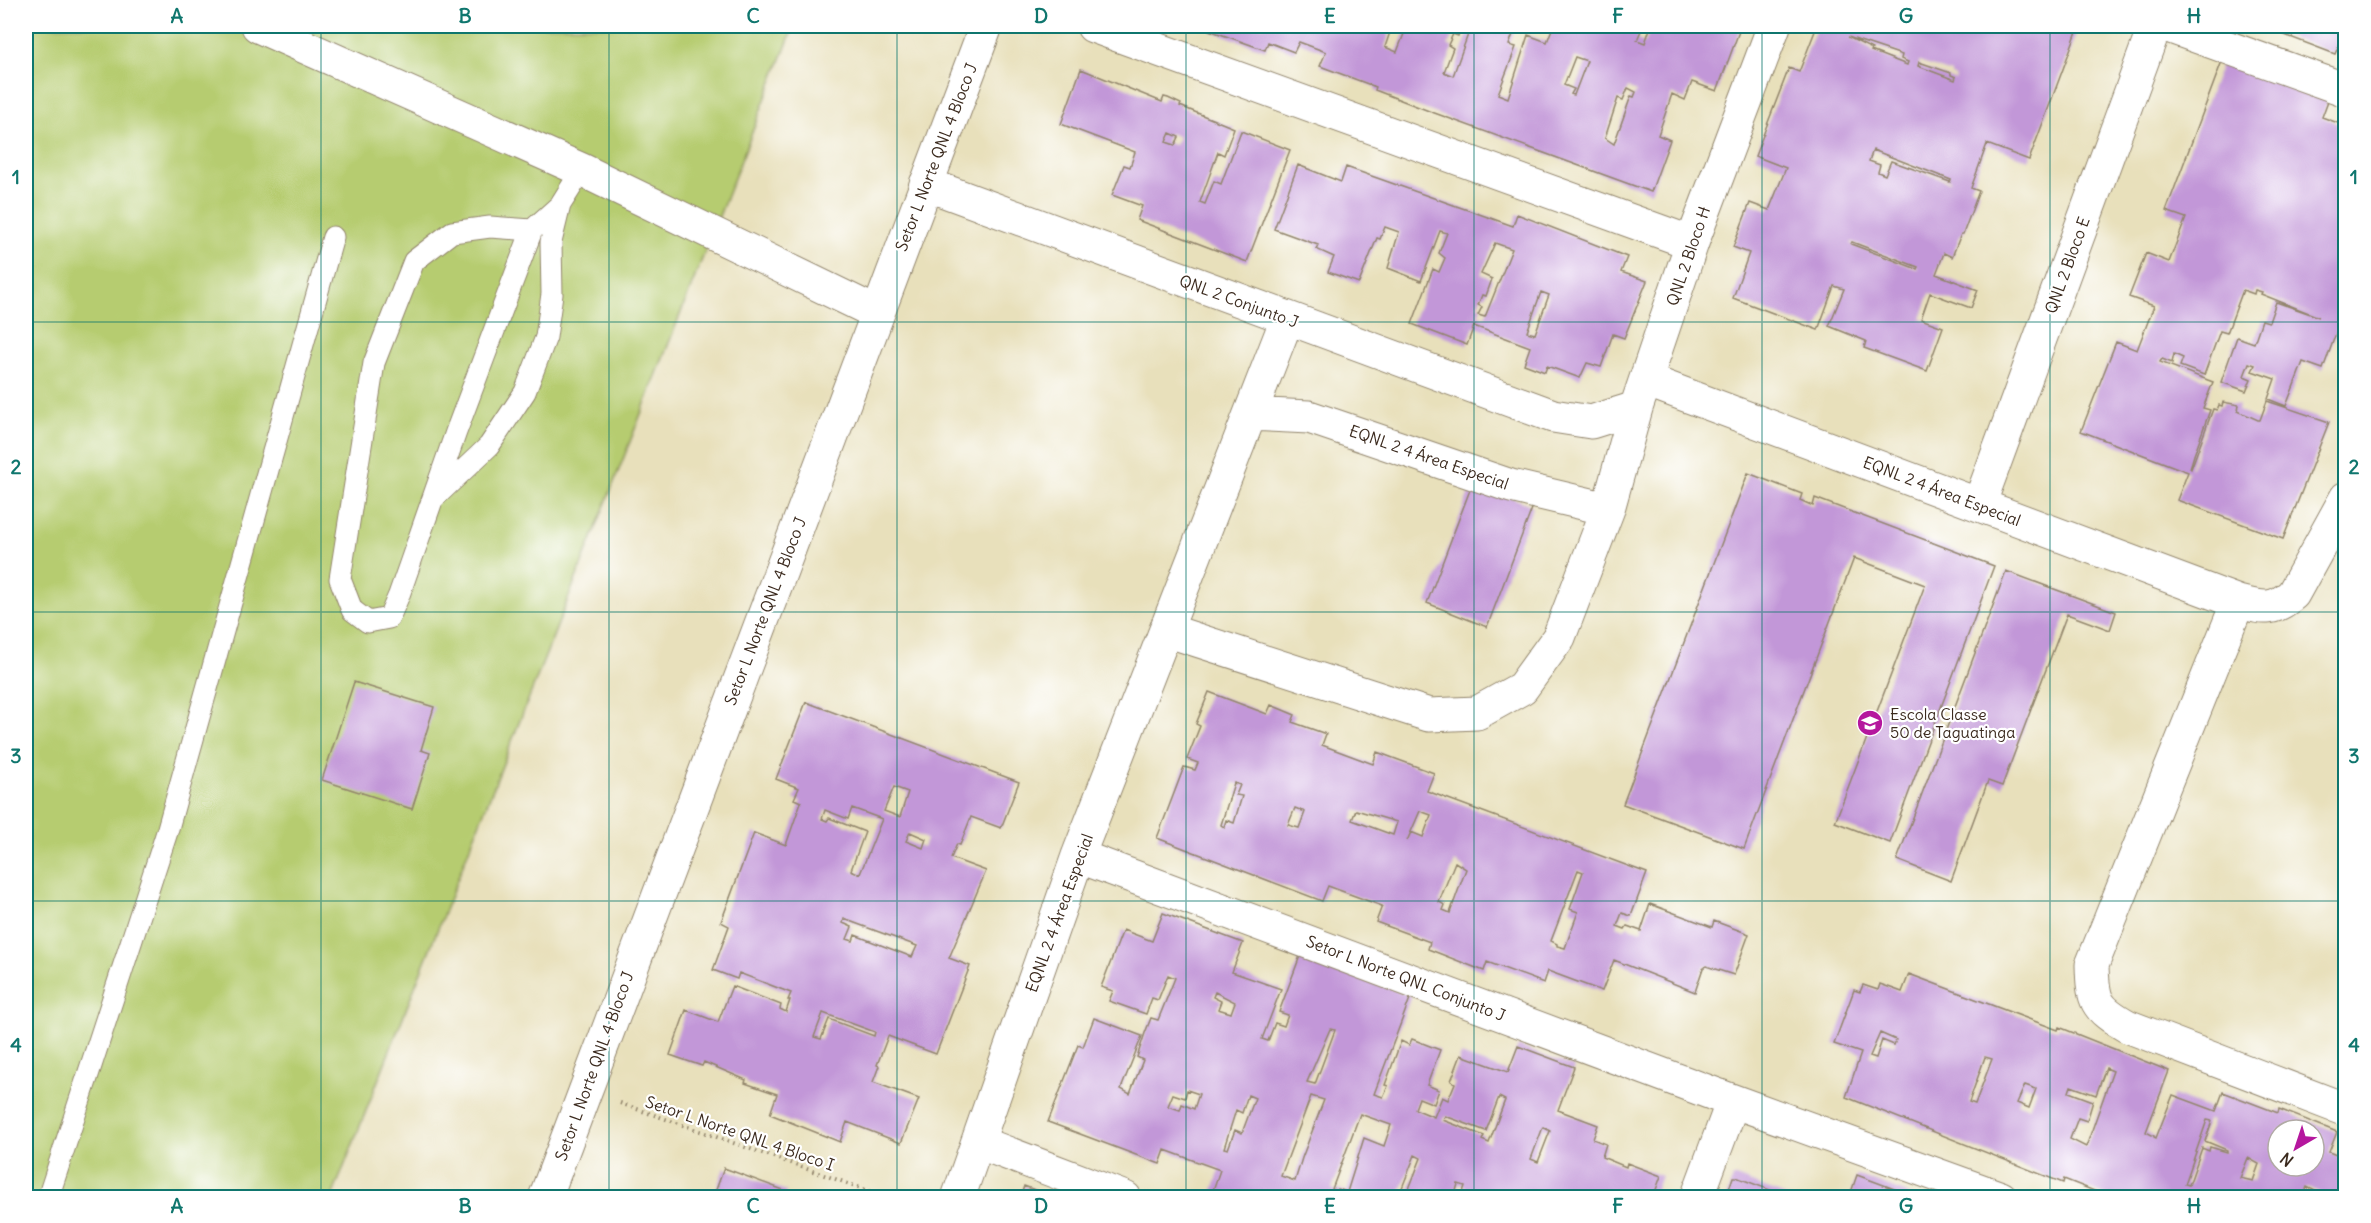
<svg xmlns="http://www.w3.org/2000/svg" width="2371" height="1223" font-family="Delius,sans-serif">
  <style>
    .green { fill: #b6cc70; stroke: #787b47; stroke-width: 1.5 }
    .building { fill: #c297d8; fill-rule: evenodd }
    .lines { fill: none; stroke-linecap: round; stroke-linejoin: round }
    .service-casing { stroke: #92856c; stroke-width: 23 }
    .minor-casing { stroke: #92856c; stroke-width: 35 }
    .tertiary-casing { stroke: #92856c; stroke-width: 35 }
    .path { stroke: #92856c; stroke-width: 4; stroke-dasharray: 1.5 4.5; stroke-linecap: butt }
    .service { stroke: #fff; stroke-width: 21 }
    .minor { stroke: #fff; stroke-width: 33 }
    .tertiary { stroke: #fff; stroke-width: 33 }
    .grid { fill: none; stroke: #0f766e; stroke-width: 1.5; stroke-opacity: 0.55 }
    .labels { text-anchor: middle; stroke-width: 4.5; stroke-linejoin: round; paint-order: stroke }
    .street-label { font-size: 16px; fill: #3b2a1e; stroke: #fff }
    .poi-label { font-size: 16px; fill: #3b2a1e; stroke: #fff; text-anchor: start }
    .neatline { fill: none; stroke: #0f766e; stroke-width: 2 }
    .grid-label { font-size: 20px; text-anchor: middle; font-weight: bold; fill: #0f766e }
  </style>
  <rect width="100%" height="100%" fill="#fff"/>
  <filter id="ink" filterUnits="userSpaceOnUse"><feTurbulence type="fractalNoise" baseFrequency=".0167" numOctaves="2"/><feDisplacementMap in="SourceGraphic" scale="12" xChannelSelector="R" yChannelSelector="G"/><feConvolveMatrix kernelMatrix="1 2 1 2 8 2 1 2 1" color-interpolation-filters="sRGB"/></filter>
  <filter id="wash" filterUnits="userSpaceOnUse"><feTurbulence type="fractalNoise" baseFrequency=".008" numOctaves="4" result="noise"/><feDisplacementMap in="SourceGraphic" scale="24" xChannelSelector="R" yChannelSelector="G"/><feGaussianBlur stdDeviation="1.35" result="paint"/><feColorMatrix in="noise" values="0 0 0 0 0 0 0 0 0 0 0 0 0 0 0 0 0 1.4 0 .05"/><feComposite in="paint" operator="in"/></filter>
  <g filter="url(#wash)">
    <rect width="100%" height="100%" fill="#e8e0bb"/>
    <path class="green" d="M26,26h768l-462,1171h-306z"/>
    <g id="blocks">
      <path class="building" d="M1211,26h181l-7,21 12,5 10,-26h55l-4,10 -5,-2 -5,11 5,3 -9,24 9,4 18,-50h45l-7,19 7,2 -18,47 10,4 20,-63 19,7 5,-13 -10,-3h101l-6,14 8,3 6,-17h90l-24,65 -25,-9 -7,18 -13,-6 -14,41 12,5 -19,52 -222,-81 -54,-21 1,-3 -56,-21 6,-14 -27,-10 -5,10 -26,-10 -3,8 -56,-20zM1575,57l12,4 -13,34 -3,-1 3,-5 -10,-4zM1628,88l8,4 -2,5 -3,-1 -17,48 -9,-6 13,-40 5,2z
        M1817,26h262l-50,134 -42,-16 -16,44 8,3 -16,43h-2l-9,23 -8,-4 -8,21 42,16 -7,18 -41,-15 -9,26 22,8 -16,44 -63,-23 2,-7 -37,-15 15,-37 -10,-3 -16,44 -85,-32 16,-45 -16,-6 17,-44 19,7 17,-42 -31,-12 34,-88 10,4zM1848,37l54,18 -1,4 7,3 -1,3 -36,-14 1,-2zM1919,62l32,11v2l5,2 -1,3 -37,-14zM1873,150l78,30 -1,2 -59,-21 -6,14 -7,-3 2,-7 -11,-4zM1852,242l66,25 -1,2 -66,-25z
        M2279,26h67v13l-4,-1 -7,16 -58,-22z
        M2222,61l107,37 -7,19 24,9v202l-7,-3 -16,44 -20,-7 -17,44 -18,-7 7,-20 -23,-8 3,-6 -6,-2 -5,13 7,3 -5,12 -25,-9 16,-45 17,6 8,-23 7,2 7,-20 43,15 -58,-23 1,-2 -7,-2 -1,4 -11,-4 -16,43 -7,-2 -16,44 -24,-9 3,-8 -9,-4 -2,9 -10,-4 -2,3 53,20 -10,26 7,2 -16,45 -4,13 1,1 22,-60 4,1 2,-5 3,1 1,-4 16,3 -1,6 20,9h2l7,-19 62,21 -46,117 -106,-39 11,-28 -107,-41 35,-89 21,8 17,-44 -25,-9 17,-44 23,9 17,-44 -20,-7z
        M1081,69l81,33 2,-5 4,1 13,6 -1,2 54,22 -10,27 -6,-3 -18,50 5,2 9,-23 7,3 20,-53 49,19 -43,112 -110,-42 5,-14 -30,-11 12,-30 6,2 5,-15 -74,-28zM1170,133l9,4 -4,8 -9,-3z
        M1298,165l43,17 5,-15 167,59 4,-12 110,43 -6,15 26,9 -23,57 -11,-4 -12,33 -14,-4 -7,15 -33,-12 -2,6 -21,-8 6,-17 -56,-21 -7,19 -55,-21 21,-55 6,3 6,-14 -6,-5 8,-20 -7,-2 -19,50 -33,-13 11,-36 -14,-5 -5,12 -3,-1 -18,45 -31,-11 6,-15 -18,-8 2,-4 -44,-16zM1495,243l17,6 -27,68 -7,-2 4,-8 -4,-2 4,-10 4,1 6,-17 -11,-5zM1541,292l8,3 -14,39 -8,-2z
        M1748,473l54,21 -2,6 13,6 2,-8 179,68 -104,277 -55,-21 90,-237 -71,-27 -110,291 -121,-45z
        M1473,482l60,24 -46,121 -60,-24z
        M2006,571l110,41 -6,18 -43,-16 -65,172 -14,-5 -37,100 -54,-21z
        M354,682l80,25 -13,43 9,3 -18,56 -90,-29z
        M1209,692l58,22 4,-9 24,10 -3,7 34,12 -4,11 51,19 4,-12 57,21 -7,18 220,82 -16,43 -9,-3 -5,13 8,3 2,-3 14,5 9,-27 62,23 2,-6 35,13 -15,41 -28,-9 -3,2 -8,24 -81,-32 -12,31 -54,-20 -4,12 -57,-21 -3,9 -56,-22 2,-7 -54,-20 6,-16 -54,-20 -6,15 -165,-63 27,-71 11,3 3,-7 -11,-4 13,-33 -4,-2zM1234,783l6,2 -4,10 6,1 -8,27 -8,-3 -2,7 -3,-2zM1295,808l10,4 -6,16 -11,-3zM1356,810l41,12 -4,13 -41,-15zM1420,811l11,4 -8,22 -12,-5 -4,9zM1455,862l11,7 -16,44 -7,-3 2,-5 -6,-3zM1578,870l5,2 -13,37 8,3 -13,36 -8,-2v-2l-6,-3z
        M806,702l213,80 -18,46 -30,-11 -11,28 -3,-1 -6,14 35,13 -37,87 21,8 -34,88 -48,-18 -11,29 2,1 -6,16 46,17 -18,44 -54,-21 -7,20 -70,-28 7,-20 -32,-11 1,-3 -42,-18 -2,4 -32,-11 16,-45 32,12 14,-36 49,19 -1,4 6,3 4,-12h-2l3,-7 -52,-20 -2,6 -24,-9 16,-44 -8,-4 33,-89 32,12 15,-43 -7,-3 5,-11 -23,-9zM894,787l14,5 -8,25 -16,-6zM852,808l30,11 -22,55 -9,-4 14,-38 -36,-14 -2,3 -5,-2 3,-9 23,9zM910,832l16,7 -3,9 -17,-7zM844,919l73,27 -5,11 -57,-22 -2,6 -6,-2 5,-12 -9,-4zM823,1013l52,19 -1,4 -45,-17 -8,20 -7,-2z
        M1163,913l80,30 -11,29 49,17 -19,50 6,2 7,-18 9,3 4,-11 -9,-3 21,-56 111,40 -37,98 9,3 5,-11 -3,-1 16,-44 8,4 3,-6 28,11 -13,35 12,5 -5,14 -15,-6 -4,11 19,8 8,-20 6,3 7,-17 -4,-2 10,-26 47,17 10,-26 56,21 -16,43 40,15 -5,14 13,5 -4,13 24,10 1,-4 34,13 -8,22h-192l4,-12 -7,-2 -4,14h-42l-5,-4 14,-36 -6,-3 -17,43h-173l-13,-5 8,-23 -55,-20 -5,14 -112,-42 30,-77 5,2 11,-29 48,18 -21,53 9,5 13,-34 -6,-3 8,-24 6,-15 7,2 17,-42 -7,-3 -10,25 -6,-2 -6,16 -37,-13 4,-10 -12,-4 22,-57 29,11zM1215,992l20,10 -4,11 -13,-4 3,-8 -8,-4zM1330,1029l5,1 -20,54 -8,-2zM1187,1090l12,4 -5,15 -12,-5 -2,6 -12,-4 5,-12 12,4zM1248,1095l7,3 -13,35 -7,-3 -7,19 -4,-1 12,-38 6,3zM1311,1096l13,4 -22,58 -7,23 -14,-5zM1499,1097l6,3 -16,43 -7,-3 2,-4 -41,-16 2,-4 41,15zM1360,1114l31,11 -7,21 -20,-8 -17,54 -9,-3 -1,2 -5,-2zM1543,1127l7,4 -12,31 -7,-3z
        M1909,974l149,56 1,-3 110,44 -23,61 8,4v1l2,1 17,-43 43,16 7,-19 55,21 1,-4 58,23 -8,20 17,7v39h-27l1,-5 -13,-6 -5,11h-190l-48,-19 -1,4 -217,-86 15,-44 -27,-9 20,-54 6,2 3,-7 15,5 2,-6 22,8zM1880,1033l16,7 -2,5 -12,-5 -6,18 -6,-2zM1985,1057l7,2 -17,45 -6,-2zM2106,1068l7,3 -27,76 -16,-8 8,-21 9,3 6,-20 -24,-9 2,-6 25,9zM2025,1085l11,4 -7,19 -12,-5zM2207,1120l5,1 -7,20 22,9v2l-17,-5 -1,4 -7,-3 -13,37 -4,-1zM2278,1130h36v36h-36zM2248,1158l11,6 -6,17 -13,-3z
        M724,1168l62,23 -2,7h-71z
        M1857,1175l59,22v1h-67z
        M1733,1177h3l55,21h-65z
        M1024,1186l30,11v1h-34z"/>
    </g>
  </g>
  <g filter="url(#ink)">
    <use href="#blocks" fill-opacity="0" stroke="#92856c" stroke-width="1.5"/>
    <g class="lines">
      <g class="service-casing">
        <path id="service" d="M532,230l-42,-3 -38,5 -38,29 -40,102 -34,216 12,31 16,12 21,-4 10,-23 57,-163 76,-202 28,-25 22,-35
          M434,498l55,-52 36,-54 21,-55 6,-43 -1,-52 9,-37
          M48,1198l119,-366 166,-595"/>
      </g>
      <g class="minor-casing">
        <path id="minor" d="M258,26l324,144 295,143
          M1093,26l599,217
          M2168,26l178,64
          M926,184l627,232 38,6 45,-14 56,-165 82,-217
          M1646,380l592,222c25,6 34,10 55,-8l53,-96
          M1250,414l59,3 202,69 97,23
          M1979,505l176,-479
          M2238,602l-146,363c1,36 3,43 35,61l219,84
          M1166,630l263,85 48,-2 45,-25 37,-51 49,-128 28,-101
          M1078,856l655,245 268,97
          M978,1142l147,56
          M958,1198l120,-342 209,-537
          M1697,1198l36,-97"/>
      </g>
      <g class="tertiary-casing">
        <path id="tertiary" d="M545,1198l441,-1172"/>
      </g>
      <path class="path" d="M620,1103l269,95"/>
      <use href="#service" class="service"/>
      <use href="#minor" class="minor"/>
      <use href="#tertiary" class="tertiary"/>
    </g>
  </g>
  <path class="grid" d="M321,26v1172M609,26v1172M897,26v1172M1186,26v1172M1474,26v1172M1762,26v1172M2050,26v1172M26,322h2320M26,612h2320M26,901h2320"/>
  <defs>
    <g id="school-disc" transform="scale(1.35)"><circle r="9.5" fill="#b5179e" stroke="#fff"/><path d="M0-5L7-2L0 1L-7-2ZM-4 1L0 2.5L4 1V4Q0 6-4 4Z" fill="#fff"/></g>
  </defs>
  <g fill-rule="evenodd">
    <use href="#school-disc" x="1870" y="723"/>
  </g>
  <g class="labels">
    <g class="street-label">
      <text transform="translate(936 157) rotate(-69)" y="6">Setor L Norte QNL 4 Bloco J</text>
      <text transform="translate(1688 256) rotate(-71)" y="6">QNL 2 Bloco H</text>
      <text transform="translate(2067 265) rotate(-70)" y="6">QNL 2 Bloco E</text>
      <text transform="translate(1239 301) rotate(20)" y="6">QNL 2 Conjunto J</text>
      <text transform="translate(1429 457) rotate(19)" y="6">EQNL 2 4 Área Especial</text>
      <text transform="translate(1942 491) rotate(21)" y="6">EQNL 2 4 Área Especial</text>
      <text transform="translate(765 611) rotate(-69)" y="6">Setor L Norte QNL 4 Bloco J</text>
      <text transform="translate(1059 913) rotate(-70)" y="6">EQNL 2 4 Área Especial</text>
      <text transform="translate(1406 978) rotate(21)" y="6">Setor L Norte QNL Conjunto J</text>
      <text transform="translate(594 1066) rotate(-70)" y="6">Setor L Norte QNL 4 Bloco J</text>
      <text transform="translate(740 1133) rotate(19)" y="6">Setor L Norte QNL 4 Bloco I</text>
    </g>
    <g class="poi-label">
      <text x="1890" y="720">Escola Classe<tspan x="1890" dy="18">50 de Taguatinga</tspan></text>
    </g>
  </g>
  <rect width="2371" height="1223" fill="none" stroke="#fff" stroke-width="66"/>
  <g transform="translate(2296 1148) rotate(219)"><circle r="28" fill="#ffffff" stroke="#b1aaa5" stroke-width="1.5"/>
  <path d="M0-4.5L10 22L0 15L-10 22Z" fill="#b5179e"/>
  <text y="-9" font-size="16" font-weight="bold" text-anchor="middle" fill="#3b2a1e">N</text>
  </g>
  <rect x="33" y="33" width="2305" height="1157" class="neatline"/>
  <g class="grid-label">
    <text x="177" y="23">A</text>
    <text x="465" y="23">B</text>
    <text x="753" y="23">C</text>
    <text x="1041" y="23">D</text>
    <text x="1330" y="23">E</text>
    <text x="1618" y="23">F</text>
    <text x="1906" y="23">G</text>
    <text x="2194" y="23">H</text>
    <text x="16" y="184">1</text>
    <text x="2354" y="184">1</text>
    <text x="16" y="474">2</text>
    <text x="2354" y="474">2</text>
    <text x="16" y="763">3</text>
    <text x="2354" y="763">3</text>
    <text x="16" y="1052">4</text>
    <text x="2354" y="1052">4</text>
    <text x="177" y="1213">A</text>
    <text x="465" y="1213">B</text>
    <text x="753" y="1213">C</text>
    <text x="1041" y="1213">D</text>
    <text x="1330" y="1213">E</text>
    <text x="1618" y="1213">F</text>
    <text x="1906" y="1213">G</text>
    <text x="2194" y="1213">H</text>
  </g>
</svg>
